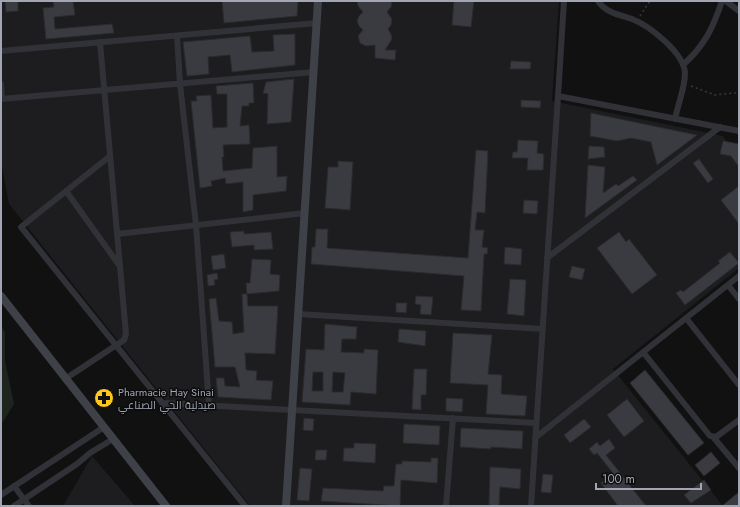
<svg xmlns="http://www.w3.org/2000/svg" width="740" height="507" font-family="Jost,Cairo,sans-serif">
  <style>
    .built { fill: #1d1d1f }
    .green { fill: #1d251e }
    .building { fill: #3a3b40; stroke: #2b2b2f; fill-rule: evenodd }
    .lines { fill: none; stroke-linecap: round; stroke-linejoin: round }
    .path { stroke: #37393f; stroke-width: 1.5; stroke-dasharray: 2 3; stroke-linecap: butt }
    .street { stroke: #313238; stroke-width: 6 }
    .secondary { stroke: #3f4148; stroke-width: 8 }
    .labels { text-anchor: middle; stroke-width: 3; stroke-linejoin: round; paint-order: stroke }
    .poi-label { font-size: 11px; fill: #a1a5b4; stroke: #0c0c0d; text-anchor: start }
  </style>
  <rect width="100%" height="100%" fill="#111112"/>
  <path class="built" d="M1,1h558l-7,100 171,35 16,22v110l-126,101 110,137h-473l-241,-302 -8,-43z
    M92,456l43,50h-72z"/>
  <path class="green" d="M1,326l4,6v29l9,43 -13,21z"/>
  <path class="building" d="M5,1h13v10l-12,1z
    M53,1h20l2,14 -21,2 1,12 57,-5 2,9 -68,6 -3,-31 11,-1z
    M222,1h76l-1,15 -73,7z
    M357,1h35l-1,6 -4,5 5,7 -1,6 -3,4 3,5 1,5 -7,11h11l-1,10 -20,-2v-13l-9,1 -6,-3 -2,-7 5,-6 -4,-4 -2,-5 2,-5 4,-4 -5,-6z
    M454,1h20l-3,26 -19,-2z
    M295,34v31l-63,7 -2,-17 -22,2 1,17 -22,2 -4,-34 67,-6 2,16 22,-1 -1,-16z
    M511,61l20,1 -1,7h-20z
    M294,79l-3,43 -24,2 1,-30 -5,-1 3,-11z
    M253,83l1,20h-5v3h-7l-2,20 9,-1 1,19 -27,1 1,12h-2l1,14 29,-3 1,-20 24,-2v31l10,-1 -1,15 -33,4v15l-10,2v-30l-17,2 -1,-6 -14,3 1,5 -12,2 -9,-87h6l-1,-5 15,-1 2,33 14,-1v-33h-10l-1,-8z
    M521,100l20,1 -1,7 -19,-1z
    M591,113l43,9 63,13 -40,30 -6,-23 -20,-4 -14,3 -27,-5z
    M518,140l20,1 -1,12 7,1 -1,16h-16l1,-12h-16l1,-6h4z
    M723,141l16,3v23l-8,-11 -11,-2z
    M589,146l15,1 1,10 -17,2z
    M476,150l12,1 -3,62 -8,-1 -2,18h9l-2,17 6,1 -1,6h-3l-3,57 -20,-1 3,-34 -153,-12 1,-17h3l1,-18h12l-1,19 141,10z
    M699,159l14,20 -5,4 -15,-20z
    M338,161l15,1 -3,48 -25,-2 3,-41h10z
    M588,165l17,2 -2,26 13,-9 2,2 15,-10 4,4 -52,38z
    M739,186v38l-18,-24z
    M524,200l14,1 -1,13 -14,-1z
    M244,231v3l27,-2 2,17 -19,1v-5l-22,2 -2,-15z
    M619,232l7,10 3,-3 28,36 -25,19 -35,-46z
    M505,247l17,2 -1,16 -17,-1z
    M730,252l9,11 -54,42 -9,-12 5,-3 2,2 37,-29 -2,-2z
    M224,254l2,14 -13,2 -2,-14z
    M252,259l19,1 -1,14 10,1 -1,16 -32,3 -1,-11h4z
    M572,266l13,3 -3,11 -13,-3z
    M217,273l1,6 -4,1 1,5 -7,1 -1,-11z
    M510,279l16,1 -2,36 -17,-2z
    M242,294h5l1,12h30l-3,48 -30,-1 1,17 11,1 -1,9 17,1 -2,19 -53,-3 -2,-19h8l1,8 15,1 -5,-20h-20l-6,-68 7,-1 3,23 13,1 1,12 11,-2z
    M416,296l17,1 -2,18 -11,-1 1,-9 -6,-1z
    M396,303h11l-1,10 -10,-1z
    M325,324l32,3 -1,12h-14l-1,13 23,1v-4l14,1 -2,44 -25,-2 -1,13 -48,-3 4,-53 18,1zM313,372h10v19h-11zM333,372l12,1 -2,19h-11z
    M399,329l27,2 -1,15 -27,-4z
    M453,333l39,2 -4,39 14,1 -1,19 26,2 -2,20 -39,-2 2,-29 -38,-2z
    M414,369h13l-1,26h-5v15l-9,-1z
    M645,370l59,73 -16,12 -58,-72z
    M446,398l17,1 -1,13 -16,-1z
    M627,399l17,22 -20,16 -17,-22z
    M304,418l10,1 -1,12 -10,-1z
    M584,419l7,8 -21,16 -6,-8z
    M404,424l36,2 -1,19 -36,-2z
    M461,428l62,3 -1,18 -31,-2v2l-31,-2z
    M609,439l6,9 -9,7 40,51h-28l-17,-23 12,-10 -16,-20 -3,2 -5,-6 8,-7 3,4z
    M354,443l22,1 -1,19 -32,-2 1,-13h10z
    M316,450h11l-1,10h-11z
    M711,452l9,11 -16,13 -9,-11z
    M431,458h7l-1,25 -36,-3 -1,26 -79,-5 2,-13 60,3 1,-5h10l2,-22h6v-3l29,1z
    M490,467l31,2 -1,20 -20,-2 -1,19 -10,-1z
    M300,468l12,1 -3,32 -12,-1z
    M543,474l10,1 -2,18 -10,-1z
    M704,480l7,10 -20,13 -7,-8z
    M739,492v14h-17z"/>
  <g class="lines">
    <path class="path" d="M640,16l10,-15
      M691,86l24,9 18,-2h6"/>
    <path class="street" d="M564,1l-6,95 181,35
      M598,1c8,12 22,14 34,18 18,7 52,34 53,54 0,15 -7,31 -10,46
      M726,1l13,10
      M177,36l3,48 16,141 13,180
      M1,51l316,-28
      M683,65c22,-20 30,-37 39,-64
      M1,84l1,15
      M1,99l313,-27
      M110,156l-89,71 224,279
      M66,191l53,74
      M117,234l188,-21
      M547,258l173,-131
      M728,285l11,14
      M298,314l245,15
      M686,318l53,67
      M643,352l67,84 6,1 23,-17
      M65,379l59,-39 2,-6 -26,-292
      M162,403l374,20
      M535,438l204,-162
      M714,438l25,30
      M14,486l15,20
      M1,495l103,-68
      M14,506l63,-42 13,-11 23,-14
      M446,506l7,-88
      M531,506l27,-410"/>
    <path class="secondary" d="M1,296l165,210
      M286,506l32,-505"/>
  </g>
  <defs>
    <g id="pharmacy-disc" transform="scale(1)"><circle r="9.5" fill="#ffc71c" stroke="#0c0c0d"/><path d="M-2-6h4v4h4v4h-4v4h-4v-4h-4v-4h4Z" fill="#111"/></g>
  </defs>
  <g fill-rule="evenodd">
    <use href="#pharmacy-disc" x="104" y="398"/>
  </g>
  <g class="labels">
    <g class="poi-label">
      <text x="118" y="396">Pharmacie Hay Sinai<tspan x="118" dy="13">صيدلية الحي الصناعي</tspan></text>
    </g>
  </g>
  <rect width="740" height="507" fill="none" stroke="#a1a5b4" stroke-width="4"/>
  <path d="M596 483v6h105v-6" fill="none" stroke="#a1a5b4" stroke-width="2"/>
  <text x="602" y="483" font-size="12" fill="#a1a5b4" stroke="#0c0c0d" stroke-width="3" paint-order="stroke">100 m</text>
</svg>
